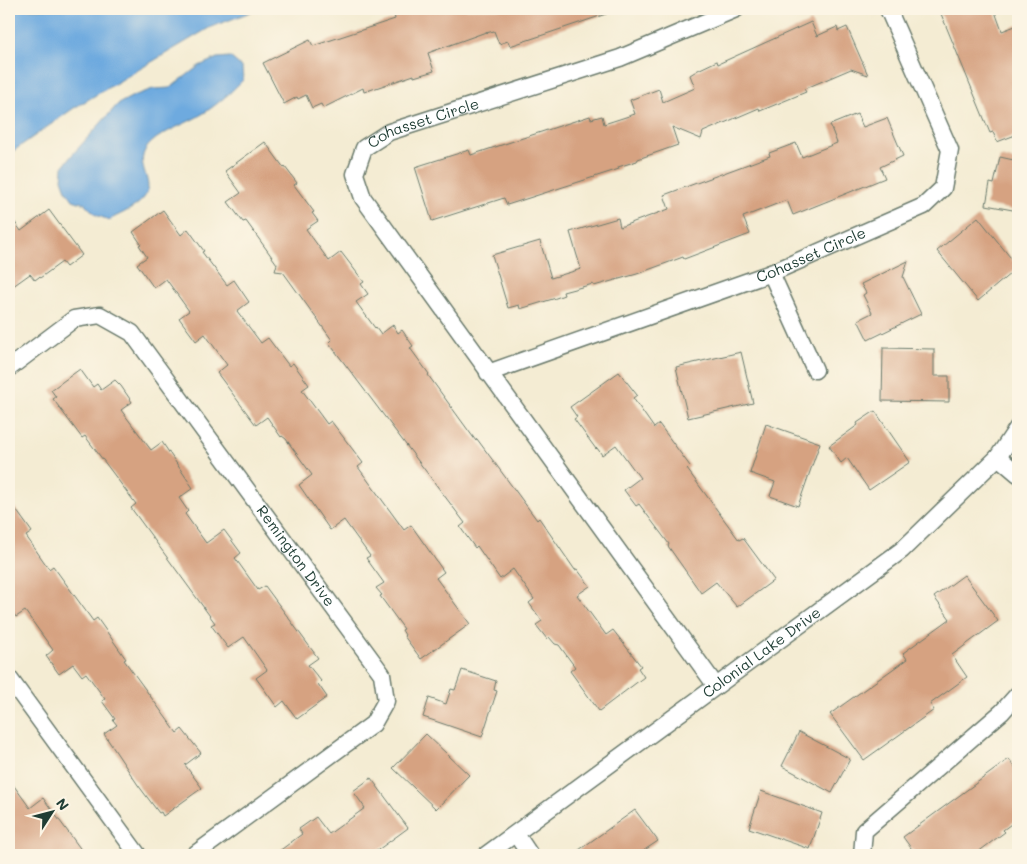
<svg xmlns="http://www.w3.org/2000/svg" width="1027" height="864" font-family="Mali,sans-serif">
  <style>
    .water { fill: #6eaadf; stroke: #46748a }
    .building { fill: #d6a281 }
    .lines { fill: none; stroke-linecap: round; stroke-linejoin: round }
    .street-casing { stroke: #6a7a6c; stroke-width: 19 }
    .street { stroke: #fff; stroke-width: 16 }
    .labels { text-anchor: middle; stroke-width: 4.5; stroke-linejoin: round; paint-order: stroke }
    .street-label { font-size: 15px; fill: #1f3d34; stroke: #fcf5e5 }
  </style>
  <rect width="100%" height="100%" fill="#fcf5e5"/>
  <filter id="ink" filterUnits="userSpaceOnUse"><feTurbulence type="fractalNoise" baseFrequency=".02" numOctaves="2"/><feDisplacementMap in="SourceGraphic" scale="10" xChannelSelector="R" yChannelSelector="G"/><feConvolveMatrix kernelMatrix="1 2 1 2 8 2 1 2 1" color-interpolation-filters="sRGB"/></filter>
  <filter id="wash" filterUnits="userSpaceOnUse"><feTurbulence type="fractalNoise" baseFrequency=".0096" numOctaves="4" result="noise"/><feDisplacementMap in="SourceGraphic" scale="20" xChannelSelector="R" yChannelSelector="G"/><feGaussianBlur stdDeviation="1.12" result="paint"/><feColorMatrix in="noise" values="0 0 0 0 0 0 0 0 0 0 0 0 0 0 0 0 0 1.4 0 .05"/><feComposite in="paint" operator="in"/></filter>
  <g filter="url(#wash)">
    <rect width="100%" height="100%" fill="#f4ecd3"/>
    <path class="water" d="M9,9h249l-49,19 -135,80 -65,46z
      M230,57l12,10 1,13c-14,14 -27,26 -44,36 -12,7 -38,17 -47,26 -26,23 12,40 -13,61 -8,7 -21,12 -30,17l-13,-5 -11,-11 -12,-4 -7,-10 -4,-11 1,-12 9,-12 46,-51 15,-8 20,-7 17,-1 29,-22 18,-8z"/>
    <g id="blocks">
      <path class="building" d="M411,9h201v3l-102,34 -2,-5 -9,3 -5,-13 -8,2v-1l-58,21 6,18 -20,6v-2l-50,17 -1,-4 -40,20 -2,-4 -9,4 -6,-13 -8,4 -1,-2 -13,7 -21,-41 47,-23 3,6 82,-27 -1,-5z
        M939,9h55l8,22 16,-6v109l-21,8 -4,-10 -3,1z
        M811,22l6,14 20,-9 1,4 9,-4 21,48 -17,-6 -47,20 2,3 -46,19 -1,-3 -56,24 -2,7 -29,-12 6,18 -40,14 -1,2 -19,6 1,2 -112,36 -3,-7 -72,23 -17,-54 54,-17 2,5 119,-39 1,3 11,-3 2,8 31,-10 -5,-14 29,-11 4,13 32,-14 -5,-13 8,-5 19,-9 1,3z
        M857,114l6,13 24,-9 16,38 -23,11 5,11 -92,37 -6,-15 -44,17 7,17 -66,25 -1,-2 -46,17 -43,12 -1,-2 -30,8 1,3 -8,3 -36,11 -1,-4 -11,3 -16,-53 48,-14 11,37 30,-9 -11,-37 48,-14 2,9 49,-18 -5,-14 106,-39 -1,-3 27,-10 6,14 35,-14 -7,-18z
        M265,142l19,26 1,-1 12,16 -3,2 20,27 -2,1 6,8 -12,8 23,32 12,-9 23,30 -3,2 7,10 -12,8 19,26 1,-1 5,7 12,-9 5,8 4,-3 11,16 -3,2 19,26 -1,1 48,66 1,-2 60,81 2,-2 36,52 2,-1 13,17 -13,9 29,40 7,-5 28,36 -3,2 6,9 -45,34 -29,-40 5,-4 -16,-22 -4,-1 -6,-7 -2,2 -11,-14 6,-4 -13,-18 5,-4 -21,-30 -13,10 -23,-33 -2,2 -15,-21 5,-4 -136,-180 3,-3 -49,-68 -8,-1 2,-7 -31,-43 -3,1 -15,-20 13,-9 -16,-22z
        M1000,157l18,4v50l-32,-6 4,-22 4,1z
        M49,210l33,45 -16,12 -4,-5 -22,16 -1,-1 -4,3 -5,-6 -21,15v-75l12,17z
        M163,210l18,25 7,-6 16,22 -2,1 25,33 7,-5 15,22 -12,9 24,32 7,-5 21,28 4,-3 16,22 -7,5 25,34 4,-3 32,42 -5,4 46,63 7,-5 33,47 -8,6 34,46 -49,35 -17,-23 1,-1 -3,-5 2,-1 -24,-33 2,-1 -6,-7 8,-5 -18,-25 4,-2 -26,-36 -14,10 -31,-45 13,-10 -26,-36 -4,-3 -1,1 -14,-20 -11,8 -39,-52 10,-8 -22,-31 -9,7 -17,-23 10,-7 -23,-32 -12,9 -17,-24 10,-7 -8,-12 2,-1 -8,-12z
        M978,217l40,50 -40,34 -41,-50z
        M908,261l-5,16 18,37 -53,26 -10,-20 14,-7 -9,-18 3,-2 -5,-9z
        M883,348l51,1v27h15v26l-67,-1z
        M741,352l12,51 -65,15 -12,-51z
        M80,369l13,18 4,-3 4,6 14,-10 6,6 11,16 -11,8 30,40 11,-8 31,46 -14,10 9,13 -3,3 21,29 18,-13 17,23 -6,5 23,32 7,-4 53,72 -10,7 13,16 -3,3 9,13 -30,22 -13,-18 -7,6 -21,-29 11,-8 -23,-33 -16,11 -17,-23 4,-2 -84,-115 5,-4 -51,-68 -3,2 -29,-39 3,-2 -5,-7z
        M619,372l18,23 -4,3 21,30 5,-4 31,42 -3,3 52,71 4,-2 31,42 -37,27 -21,-25 -15,11 -33,-47 1,-2 -30,-40 -3,2 -12,-16 16,-12 -24,-33 -14,10 -5,-7 -1,1 -22,-30 3,-2 -7,-10z
        M875,411l35,51 -41,28 -22,-32 -6,5 -12,-17 29,-21 -1,-2z
        M766,424l54,19 -22,63 -28,-10 5,-14 -25,-9z
        M9,500l23,32 -6,4 23,33 4,-3 40,55 4,-3 29,41 -2,1 53,73 5,-4 19,24 -16,12 17,23 -39,28 -2,-4 -2,1 -21,-28 -34,-51 13,-9 -4,-5 2,-1 -13,-18 3,-2 -19,-26 -4,3 -9,-12 -14,10 -13,-18 7,-6 -28,-39 -9,6 -7,-10z
        M964,575l34,46 -46,34 15,22 -37,27 4,6 -70,50 -34,-46 77,-55 -4,-6 47,-34 -16,-22z
        M462,670l34,11 -2,9 3,1 -15,46 -59,-20 6,-19 17,6 5,-15 4,1z
        M799,732l51,27 -18,34 -50,-27z
        M426,734l43,41 -33,34 -43,-41z
        M1009,759l9,12v48l-15,11 2,2 -31,23h-58l-13,-18z
        M371,778l37,50 -37,27h-97l28,-21 -3,-5 17,-12 13,17 36,-26 -12,-17z
        M9,779l21,29 13,-10 42,57h-76z
        M761,791l61,22 -12,36 -61,-21z
        M635,810l23,31 -21,14h-65z"/>
    </g>
  </g>
  <g filter="url(#ink)">
    <use href="#blocks" fill-opacity="0" stroke="#6a7a6c" stroke-width="1"/>
    <g class="lines">
      <g class="street-casing">
        <g id="street">
          <path d="M771,273l44,97"/>
          <path id="s1" d="M9,368l65,-49 26,-4 32,18 250,341 4,27 -13,23 -179,131"/>
          <path id="s2" d="M488,373l283,-100 153,-67 19,-18 7,-38 -62,-141"/>
          <path d="M998,457l20,17"/>
          <path d="M9,678l129,177"/>
          <path id="s3" d="M716,686l-353,-488 -8,-24 9,-26 25,-16 231,-74 116,-49"/>
          <path d="M516,834l14,21"/>
          <path id="s4" d="M486,855l416,-305 96,-93 20,-30"/>
          <path d="M862,855l2,-24 138,-119 16,-18"/>
        </g>
      </g>
      <use href="#street" class="street"/>
    </g>
  </g>
  <g class="labels">
    <g class="street-label">
      <text dy="5" stroke="none"><textPath href="#s3" startOffset="720">Cohasset Circle</textPath></text>
      <text dy="5" stroke="none"><textPath href="#s2" startOffset="344">Cohasset Circle</textPath></text>
      <text dy="5" stroke="none"><textPath href="#s1" startOffset="421">Remington Drive</textPath></text>
      <text dy="5" stroke="none"><textPath href="#s4" startOffset="342">Colonial Lake Drive</textPath></text>
    </g>
  </g>
  <rect width="1027" height="864" fill="none" stroke="#fcf5e5" stroke-width="30"/>
  <g transform="translate(52 812) rotate(54)" stroke="#fcf5e5" stroke-width="4" paint-order="stroke">
  <path d="M0-4L9 19L0 12L-9 19Z" fill="#1f3d34"/>
  <text y="-8" font-size="14" font-weight="bold" text-anchor="middle" fill="#1f3d34">N</text>
  </g>
</svg>
